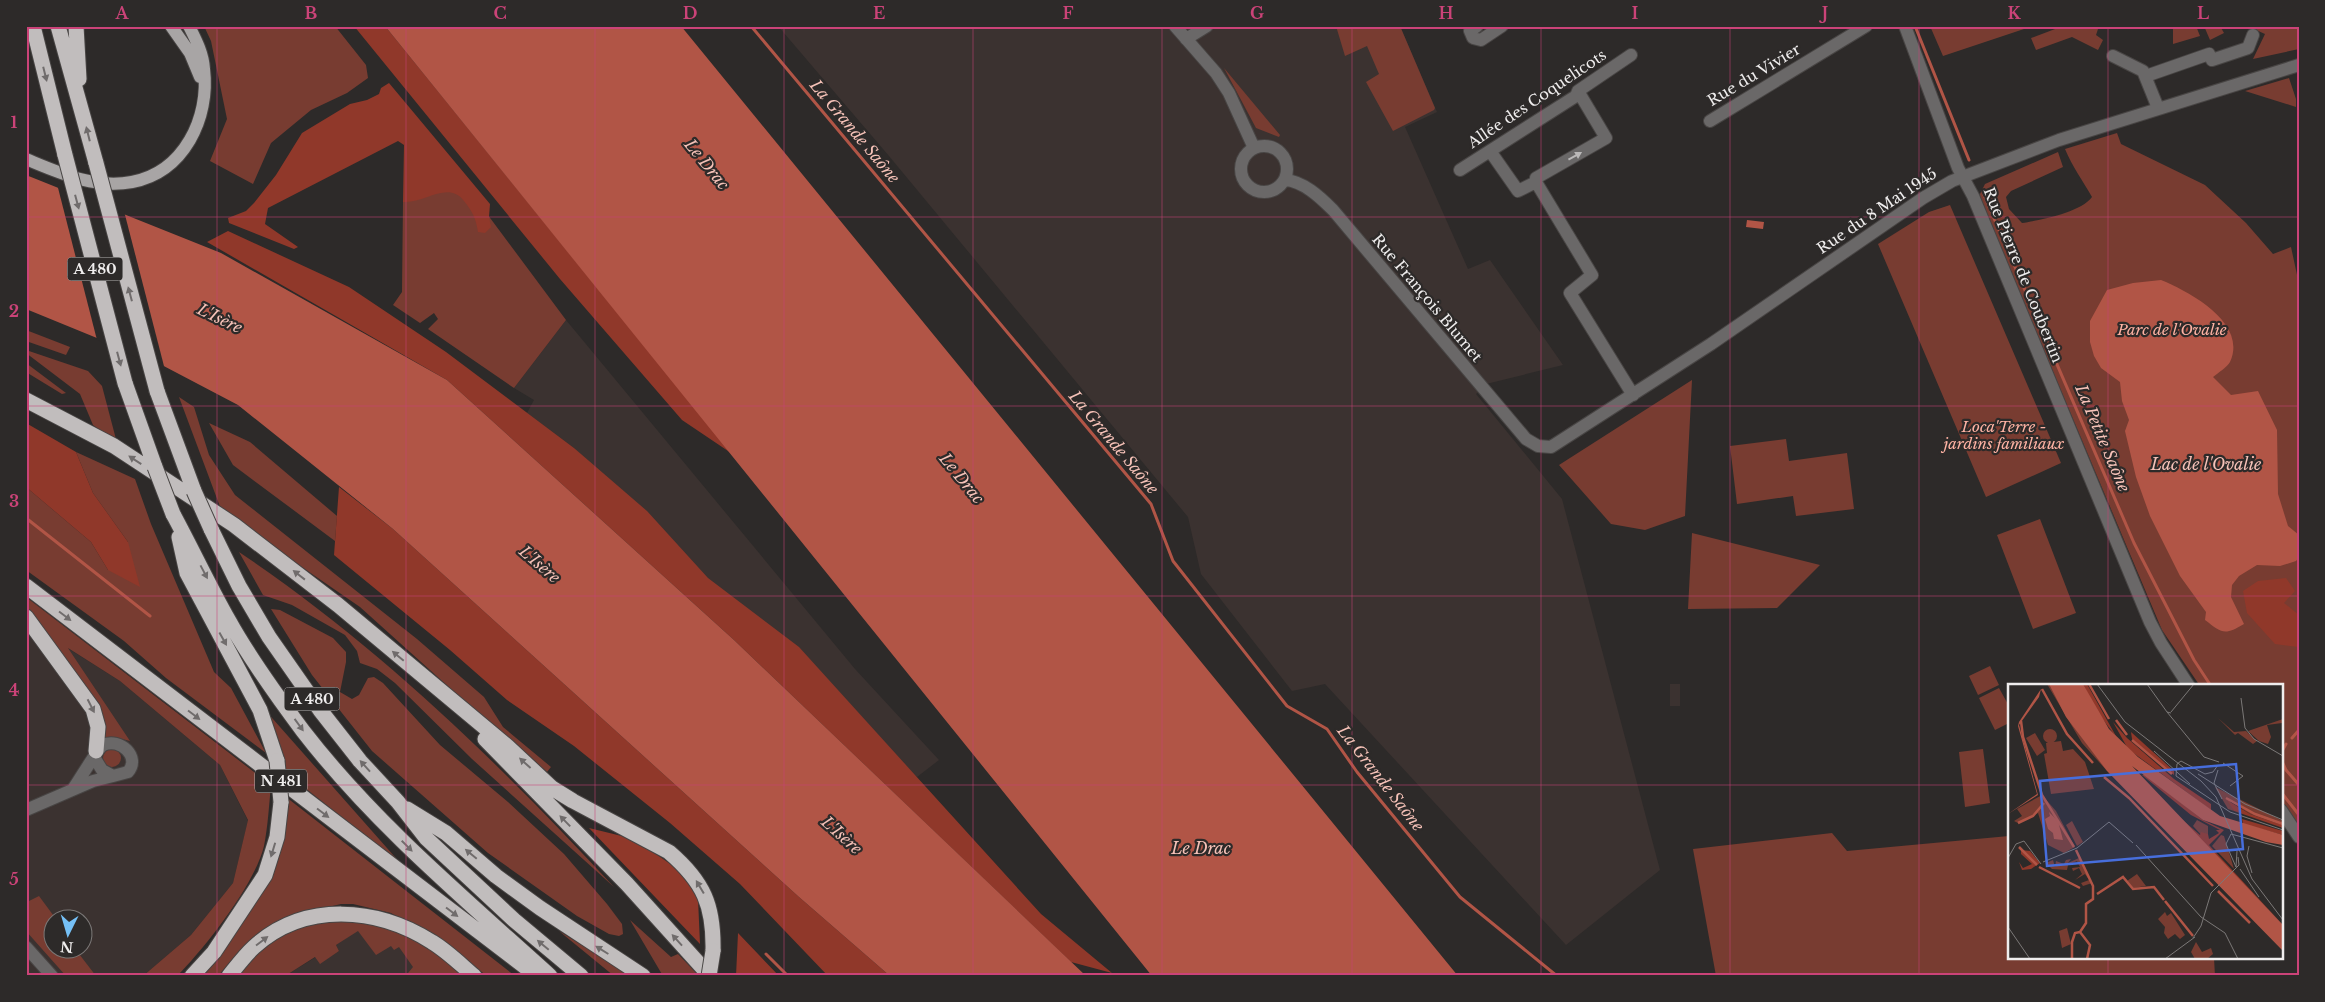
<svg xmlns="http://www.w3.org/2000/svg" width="2325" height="1002" font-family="'Libre Baskerville',serif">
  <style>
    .built { fill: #3b3230; fill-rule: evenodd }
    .green { fill: #783c31 }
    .forest { fill: #90382a }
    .water { fill: #b15546 }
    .pier { fill: #2d2a29 }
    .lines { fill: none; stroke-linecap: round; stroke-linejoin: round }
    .stream { stroke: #b15546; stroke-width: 3 }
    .minor-casing { stroke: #484544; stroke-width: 14 }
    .major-casing { stroke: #484544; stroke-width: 14 }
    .highway-casing { stroke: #484544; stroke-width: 17 }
    .minor { stroke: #6a6868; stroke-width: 12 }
    .major { stroke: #a8a5a5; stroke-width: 12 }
    .highway { stroke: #c1bdbd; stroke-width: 15 }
    .highway-bridge-casing { stroke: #484544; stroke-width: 17; stroke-linecap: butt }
    .highway-bridge { stroke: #c1bdbd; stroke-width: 15 }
    .oneway { fill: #706c6c }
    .oneway2 { fill: #bab8b8 }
    .grid { fill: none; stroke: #cb4378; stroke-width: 1; stroke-opacity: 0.55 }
    .labels { text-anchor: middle; stroke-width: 4.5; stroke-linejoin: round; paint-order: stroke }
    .shield { fill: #2d2a29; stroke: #b5b2b2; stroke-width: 1 }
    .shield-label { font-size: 14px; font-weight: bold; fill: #efeded }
    .street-label { font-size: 15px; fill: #efeded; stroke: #2d2a29 }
    .park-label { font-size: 15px; font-style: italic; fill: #feb2a3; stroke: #2d2a29 }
    .water-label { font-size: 16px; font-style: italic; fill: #f6c2b8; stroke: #2d2a29 }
    .inset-river { fill: none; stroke: #b15546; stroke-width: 2.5 }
    .inset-road { fill: none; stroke: #7b7877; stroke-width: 1 }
    .view { fill: #476edc; fill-opacity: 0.15; stroke: #476edc; stroke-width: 2.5 }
    .inset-edge { fill: none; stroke: #efeded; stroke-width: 2.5 }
    .neatline { fill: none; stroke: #cb4378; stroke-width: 2 }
    .grid-label { font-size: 16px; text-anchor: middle; font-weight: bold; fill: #cb4378 }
  </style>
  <rect width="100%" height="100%" fill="#2d2a29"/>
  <path class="built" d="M778,26h622l37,86 -32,15 63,142 22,-9 73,105 -77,19 -10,10 86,105 98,371 -94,75 -241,-261 -33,7 -91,-117 -13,-57 -299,-361z
    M566,320l289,349 84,91 -22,17 -177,-165 -166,-164 -47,-35 7,-13 -20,-12z
    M26,622l94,59 100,84 28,56 -15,62 -42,52 -48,41h-117zM52,920h30v30h-30z
    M1670,684h10v22h-10z
    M358,930l36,10 52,36h-161l31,-19 4,6 19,-12 -3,-6z"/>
  <path class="green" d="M204,26h131l31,39 2,13 -21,15 -36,17 -40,33 -18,41 -43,-23 17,-42 -16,-78z
    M1336,26h64l35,82 -1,2 -41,21 -27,-49 13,-8 -12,-28 -22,10z
    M1930,26h103l-90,30z
    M2063,26h36l-3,9 7,5 -5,10 -26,-13 -36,13 -5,-12z
    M2173,26h23l4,10 -27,8z
    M2204,26h16l4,7 -14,7z
    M2259,26h40v23l-46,10 12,-25 -9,-4z
    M1224,68l56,67 -1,2 -23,-9z
    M2289,78l7,21v8l-51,-16z
    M2117,133l4,11 84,41 41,38 27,31 18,-7 8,37v543l-18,-25v-116h-81l-38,-56 -183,-434 6,-12 73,-32 5,15 -52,24 -5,6 3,12 13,14c18,-3 58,-10 70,-26 -9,-16 -20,-31 -27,-48z
    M453,168l113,152 -52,68 -86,-59 10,-10 -4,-6 -14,10 -27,-18 9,-13 1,-90z
    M1950,205l111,258 -75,34 -108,-253 51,-32z
    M26,330l44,17 -4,8 -40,-14z
    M26,350l62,21 14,15 15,57 -24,-18 -13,-31 -54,-41z
    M26,363l40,30 -4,1 -36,-22z
    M1692,380l-7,136 -40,14 -34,-6 -52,-59z
    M179,397l15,10 15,48 26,40 182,144 67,58 19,30 48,40 -4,5 -76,-65 -111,-100 -138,-95z
    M209,423l41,19 87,74 -2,25 -102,-76z
    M1786,439l3,22 58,-8 7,56 -58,7 -3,-20 -56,8 -7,-58z
    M76,452l59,27 16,45 63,148 17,16 35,65 -100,-75 -42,-37 -98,-71v-83l65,55 17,28 20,-28 -35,-49z
    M2040,519l36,94 -43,16 -36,-94z
    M1692,533l128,32 -43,43 -89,1z
    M239,552c140,94 261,212 375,335l-142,-128 -77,-76 -18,-14 -17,-6 -3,-12 -12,-16 -53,-30 -29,-10z
    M26,597l245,188c-2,20 -3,41 -7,61 -9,38 -59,102 -87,130h-34l48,-41 42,-52 15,-63 -28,-55 -100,-84 -52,-33 62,93 -16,-4 -12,2 -76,-129z
    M271,609l9,1 53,28 13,14v10l-6,30 12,7 7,-4 9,-17 6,-1 9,6 57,62 68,57 56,52 43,50 15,20 1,10 -4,2 -10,-2 -32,-18 -89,-63 -116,-102 -60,-76z
    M1990,666l9,19 -21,10 -9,-19z
    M1999,688l10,18v17l-14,7 -16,-32z
    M265,710l137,155 -117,-93z
    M103 758a9 9 0 1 1 18 0a9 9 0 1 1-18 0Z
    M1983,749l7,54 -25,4 -6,-55z
    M286,797l229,179h-28l-26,-20 -43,-28 -27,-15 -38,-9h-12l-51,12 -28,15 -23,20 -21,25h-18l45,-59z
    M1832,833l15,18 162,-15v122h205l1,18h-499l-23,-127z
    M26,896l3,5 10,-5 17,23 -4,1v30h24l20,26h-30l-40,-45z
    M345,918l57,14 33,19 28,25h-53l-2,-3 5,-6 -14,-20 -5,3 -3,-4 -15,9 -18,-24 -22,14 3,6 -19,13 -5,-7 -30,19h-47l30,-34 42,-18z
    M630,920l41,37 7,-3 21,22h-36z
    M559,931l73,45h-18z"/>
  <path class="forest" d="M354,26h31l346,427 -49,-33 -122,-141z
    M389,83l101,121 -1,13 2,10 -6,6 -7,-1c-2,-13 -5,-20 -14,-31 -16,-21 -40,3 -61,1l1,-57 -6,-4 -130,67 -3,16 33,23 -4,2 -65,-26 -1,-5 18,-7 8,-8 22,-28 26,-42 48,-29 17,-4 12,-6 2,-6z
    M228,231l121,56 97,65 128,96 73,63 61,67 91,69 242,267 71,59 -41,-11 -337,-322 -287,-260 -240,-138z
    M26,423l50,29 17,41 35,49 12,45 -32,-17 -17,-28 -65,-55z
    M339,487l54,42 406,368 91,79h-62l-88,-92 -70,-61 -96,-77 -67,-46 -57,-50 -116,-95z
    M2286,578l9,13 -11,12 15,12v32l-24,-3 -28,-31 -4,-22 15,-10z
    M589,828l45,11 48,33 16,27 2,45z
    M738,933l41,43h-43z"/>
  <path class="water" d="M385,26h296l777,950h-306z
    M26,175l195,78 226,127 287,260 352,336h-196l-91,-79 -406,-368 -155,-124 -80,-42 -132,-54z
    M1747,220l17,2 -1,7 -17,-2z
    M2161,280c29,12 87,43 69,82 -3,5 -12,11 -17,15l18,18 27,-4 19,39 1,64 10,32 11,9v22l-3,4 -16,5 -23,-1 -18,11 -7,9 -1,12 13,27c-20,12 -22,9 -39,-4l1,-8 -26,-36 -30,-60 -14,-39 -11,-46 4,-11 -7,-19 -2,-19 -19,-14 -7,-12 -4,-14v-21l17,-31 26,-7z"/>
  <path class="pier" d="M57,184l67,27 41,159 -68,-30z"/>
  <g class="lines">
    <path class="stream" d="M751,26l400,478 22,57 114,145 40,23 30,43 103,125 97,79
      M1915,26l54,134
      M1984,195l150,348 60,117 17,26
      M26,518l124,98
      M2292,738l7,-8
      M2281,753l5,-9
      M2281,759l5,11 13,15
      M2281,792l18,23
      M766,954l22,22"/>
    <g class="minor-casing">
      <path id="minor" d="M1175,26l41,47 13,20 25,55
        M1477,26l-7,5 3,7 8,2 21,-14
        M1905,26l53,142 15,28 177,426 11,21 28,43
        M1186,39l21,-13
        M2113,56l30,15 15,37
        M2146,76l63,-22 3,6 36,-12 5,-13
        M1710,121l156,-95
        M1241 169a23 23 0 1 1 46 0a23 23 0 1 1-46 0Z
        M1490,151l28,40 18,-9 56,93 -22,18 63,102
        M1460,170l116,-74 2,-5 53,-36
        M1285,180c18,1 35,17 48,30l193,229 12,7 13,1 160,-103 212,-146 29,-17 107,-41 240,-75
        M1536,182v-4l70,-40 -28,-47
        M73,789c6,-8 25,-41 30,-44 17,-8 38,12 25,27l-15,4 -11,-6 -8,-13
        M26,810l67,-29 20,-5
        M2281,810l18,27
        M26,947l26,29"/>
    </g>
    <g class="major-casing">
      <path id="major" d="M171,26l19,27 10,24
        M26,159c34,14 68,30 106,23 52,-10 78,-64 72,-113 -1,-16 -8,-29 -15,-43"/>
    </g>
    <g class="highway-casing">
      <path id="highway" d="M33,26l32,129
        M58,26l38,137
        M76,26l3,53
        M125,383l30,84
        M157,391l37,100
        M26,400l88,46 120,79 104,80 169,141 45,42 21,13 96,51c35,30 45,54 44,99
        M173,514c19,35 36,72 56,107 21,38 48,75 74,110 71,92 161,167 247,245
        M211,529l28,57 30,51 51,73 40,51 38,41 28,36 88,82 67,56
        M179,537l8,36 73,137 17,51
        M26,586l511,390
        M26,617l67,92 5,18 -2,24
        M485,739l142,145 83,92
        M407,809l39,24 50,43 44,32 103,68
        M192,976l22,-24 51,-77 12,-38 4,-35
        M229,976c8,-10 16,-21 25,-29 51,-46 123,-40 178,-5 15,9 28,22 42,34"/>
    </g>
    <use href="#minor" class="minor"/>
    <use href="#major" class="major"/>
    <use href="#highway" class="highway"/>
    <g class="highway-bridge-casing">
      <path id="highway-bridge" d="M65,155l60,228
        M96,163l61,228
        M155,467l18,47
        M194,491l17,38
        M277,761l4,41
        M709,976l4,-25"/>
    </g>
    <use href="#highway-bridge" class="highway-bridge"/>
  </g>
  <defs><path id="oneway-solid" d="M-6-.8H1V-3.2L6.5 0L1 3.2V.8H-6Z" transform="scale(1.25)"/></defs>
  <g class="oneway">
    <use href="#oneway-solid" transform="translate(45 74) rotate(76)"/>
    <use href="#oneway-solid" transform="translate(88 134) rotate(-104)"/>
    <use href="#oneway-solid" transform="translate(77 202) rotate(75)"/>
    <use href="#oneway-solid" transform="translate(130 294) rotate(-105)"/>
    <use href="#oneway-solid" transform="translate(119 359) rotate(75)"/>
    <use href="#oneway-solid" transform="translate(135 460) rotate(-147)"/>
    <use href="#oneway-solid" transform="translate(204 572) rotate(62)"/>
    <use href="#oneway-solid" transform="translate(299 575) rotate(-142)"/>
    <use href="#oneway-solid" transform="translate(65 616) rotate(37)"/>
    <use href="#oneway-solid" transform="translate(223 639) rotate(61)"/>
    <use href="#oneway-solid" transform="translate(398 656) rotate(-140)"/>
    <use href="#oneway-solid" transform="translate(91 706) rotate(63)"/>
    <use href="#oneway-solid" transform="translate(194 715) rotate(37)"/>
    <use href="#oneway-solid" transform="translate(299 725) rotate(54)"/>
    <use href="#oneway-solid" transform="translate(525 763) rotate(-138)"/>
    <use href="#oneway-solid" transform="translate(365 766) rotate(-132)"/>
    <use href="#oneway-solid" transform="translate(323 813) rotate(37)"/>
    <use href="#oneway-solid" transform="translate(565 821) rotate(-134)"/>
    <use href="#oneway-solid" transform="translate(407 846) rotate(45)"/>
    <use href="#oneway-solid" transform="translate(273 850) rotate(107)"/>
    <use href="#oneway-solid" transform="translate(471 854) rotate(-140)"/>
    <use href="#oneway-solid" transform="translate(700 887) rotate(-121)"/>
    <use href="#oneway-solid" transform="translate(452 912) rotate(37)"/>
    <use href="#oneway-solid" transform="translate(677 940) rotate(-132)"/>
    <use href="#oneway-solid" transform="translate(262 941) rotate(-37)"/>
    <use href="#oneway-solid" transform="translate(543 945) rotate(-140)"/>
    <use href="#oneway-solid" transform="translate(602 950) rotate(-148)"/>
  </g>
  <use class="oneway2" href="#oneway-solid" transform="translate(1575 156) rotate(-29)"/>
  <path class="grid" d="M217,26v950M406,26v950M595,26v950M784,26v950M973,26v950M1162,26v950M1352,26v950M1541,26v950M1730,26v950M1919,26v950M2108,26v660M26,217h2273M26,406h2273M26,596h2273M26,785h1983M2281,785h18M2108,958v18"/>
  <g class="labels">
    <g class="shield">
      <rect x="67.5" y="257.5" width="55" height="23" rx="4"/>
      <rect x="284.5" y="687.5" width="55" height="23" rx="4"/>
      <rect x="255" y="769.5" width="52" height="23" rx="4"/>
    </g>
    <g class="shield-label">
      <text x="95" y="274">A 480</text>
      <text x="312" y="704">A 480</text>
      <text x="281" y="786">N 481</text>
    </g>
    <g class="street-label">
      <text transform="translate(1754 75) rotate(-31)" y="5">Rue du Vivier</text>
      <text transform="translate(1537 99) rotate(-34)" y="5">Allée des Coquelicots</text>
      <text transform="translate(1877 211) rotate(-34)" y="5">Rue du 8 Mai 1945</text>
      <text transform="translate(2023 275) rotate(68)" y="5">Rue Pierre de Coubertin</text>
      <text transform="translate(1427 298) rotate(50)" y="5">Rue François Blumet</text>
    </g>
    <g class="park-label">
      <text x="2172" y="335">Parc de l'Ovalie</text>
      <text x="2004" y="432">Loca'Terre -<tspan x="2004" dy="17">jardins familiaux</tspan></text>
    </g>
    <g class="water-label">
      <text transform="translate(855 131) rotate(50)" y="6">La Grande Saône</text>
      <text transform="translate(707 164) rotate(51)" y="6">Le Drac</text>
      <text transform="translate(220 318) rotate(26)" y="6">L'Isère</text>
      <text transform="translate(2103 438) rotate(67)" y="6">La Petite Saône</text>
      <text transform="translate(1114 442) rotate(50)" y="6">La Grande Saône</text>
      <text x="2206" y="470">Lac de l'Ovalie</text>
      <text transform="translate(962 478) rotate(51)" y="6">Le Drac</text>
      <text transform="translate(540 564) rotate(41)" y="6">L'Isère</text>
      <text transform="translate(1381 778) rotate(52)" y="6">La Grande Saône</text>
      <text transform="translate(842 835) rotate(42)" y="6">L'Isère</text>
      <text x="1201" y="854">Le Drac</text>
    </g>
  </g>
  <g transform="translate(2008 684)">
    <rect width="275" height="275" fill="#2d2a29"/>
    <path d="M39,0h4l29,50 28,38 -26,-29zM210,34l16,14 12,-1 11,10 -4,3 -15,-11 -3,2zM275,35l-1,4 -15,2 4,12 -3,7 -9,-3 -11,-10zM35 52a7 7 0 1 1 14 0a7 7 0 1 1-14 0ZM27,49l10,17 -8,6 -11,-18zM53,57l2,10 10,-2 12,13 9,27 -43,5 -7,-40 3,-1 -1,-10zM207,103l68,34v4l-33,-11 -20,-13 4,10 -6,-2zM34,111l14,16 19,36 -11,6 -16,-8 -10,-32 -20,10 -4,-2 8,-5 -5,-7zM189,136l11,6v8l-4,4 -11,-12zM64,137l11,21 -6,4 -11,-21zM213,151l3,1 10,33 -22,-23zM71,174l13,25 -9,3 -2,-3 8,-3 -4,-6 -10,6 7,-6 -3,-6 -6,3 -1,-3 8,-1 -3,-6 -9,4 -1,5 -15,-1 -6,-6 7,-3 2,7 1,-6 8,3 2,-4 5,-1 -3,4zM129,190l9,12 -13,2 -6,-7zM157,228l2,4 4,-3 14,22 -5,4 -5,-5 -7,5 -4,-6 1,-6 -7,-8zM59,244l4,16 -9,4 -3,-17zM188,258l6,10 9,-4 2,6 -6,5h-12l-4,-7z" fill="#783c31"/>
    <path d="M75,0h4l30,54 -22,-29zM105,38l14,16 47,41 37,25v6l-83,-61zM123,48l43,39v4l-42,-36zM134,91h4l57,45 21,10 -15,15 74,80 -105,-109 22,19 1,-3 7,2 1,5 10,-6 -3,-3h4l-29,-15zM219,116l23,14 33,11v3l-49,-17zM234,135l41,12v4l-40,-11zM13,166l9,1 10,12 -9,6 -9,1 -3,-8 4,6 9,-4 -11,-10z" fill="#90382a"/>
    <path d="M41,0h34l26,45 29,28 82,59 63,19v10l-17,-3 -63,-22 -71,-54 151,159v26l-176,-180 -41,-54zM33,5l-2,8 -20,28 19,70 -30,19 29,-20 -19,-68 1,-4zM41,128l9,9 5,19 -9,-1 -1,-6 -5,-4 -3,-10 5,-3z" fill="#b15546"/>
    <path class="inset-river" d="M81,0l20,35M34,5l25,45 26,29M108,36l11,15M13,37l2,16 19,58 32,52M124,56l40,34M96,93l25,21 84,88M218,114l29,16 28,10M10,139l15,-7 11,-13M11,163l18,18M68,166l17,36v13l-7,5v19l-6,9 10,13 -3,14M31,183l41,21M210,207l32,32M89,210l26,-17 10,12 21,-2 10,13M157,217l28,35M64,275v-17l3,-9 5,-1"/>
    <path class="inset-road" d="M89,0l28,38 76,59 15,16 36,82 31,41M139,0l20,28M233,14l4,30 9,11 29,17M163,28l23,-28M163,29l-4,-1 37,45 15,5M146,67l36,33M215,79l20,13 -13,10M210,81l-5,7 -8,2 -24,-13 -4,3 -1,12 54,36 53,18M210,86l-4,13 8,16M190,90l47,30 38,16M128,161l65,72 24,16 13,26M241,162l-2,10 5,17M0,174l8,-14 8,-3 17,23M35,178l34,-14 32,-26 24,21M228,183l-10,-23 5,-10 52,14M228,183l1,-16M232,185l19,28M0,243l22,32M185,254l8,-12 10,-33 28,-28 -1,-8M157,275l30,-22"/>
    <path class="view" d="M228,80l7,85 -196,17 -7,-85z"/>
    <rect width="275" height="275" class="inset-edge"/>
  </g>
  <rect width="2325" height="1002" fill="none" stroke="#2d2a29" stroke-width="55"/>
  <g transform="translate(68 934) rotate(185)"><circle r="24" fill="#2d2a29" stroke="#7b7877"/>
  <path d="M0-4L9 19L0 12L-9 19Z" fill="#75c0f6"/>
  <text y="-8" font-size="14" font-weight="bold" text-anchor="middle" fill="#efeded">N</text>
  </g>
  <rect x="28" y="28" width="2270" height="946" class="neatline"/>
  <g class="grid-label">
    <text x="122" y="19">A</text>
    <text x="311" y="19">B</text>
    <text x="500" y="19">C</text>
    <text x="690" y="19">D</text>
    <text x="879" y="19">E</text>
    <text x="1068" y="19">F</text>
    <text x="1257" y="19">G</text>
    <text x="1446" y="19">H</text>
    <text x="1635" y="19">I</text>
    <text x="1825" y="19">J</text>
    <text x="2014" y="19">K</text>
    <text x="2203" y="19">L</text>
    <text x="14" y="128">1</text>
    <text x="14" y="317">2</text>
    <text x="14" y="507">3</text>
    <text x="14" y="696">4</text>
    <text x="14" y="885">5</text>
  </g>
</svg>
